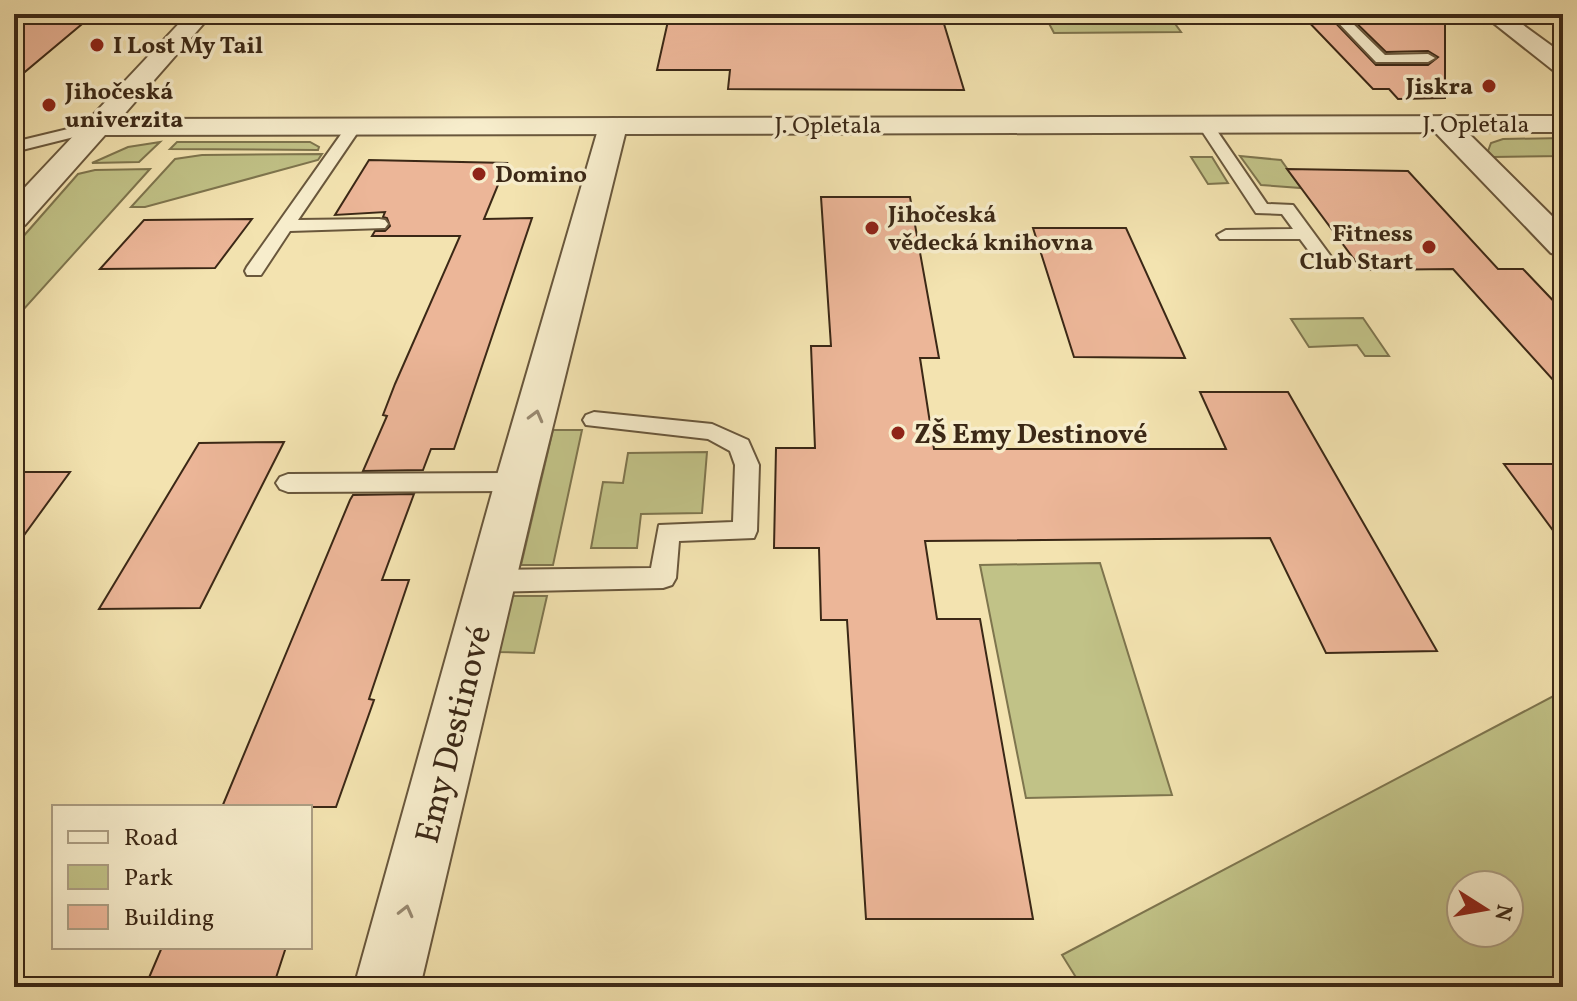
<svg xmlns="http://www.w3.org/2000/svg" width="1577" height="1001" font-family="Vollkorn,serif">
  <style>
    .green { fill: #c1c287; stroke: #7e754e; stroke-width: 2; fill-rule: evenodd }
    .building { fill: #ecb698; stroke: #3b2816; stroke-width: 2 }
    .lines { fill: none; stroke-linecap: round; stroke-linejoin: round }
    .service-casing { stroke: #69573c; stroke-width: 4 }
    .minor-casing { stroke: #69573c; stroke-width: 4 }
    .tertiary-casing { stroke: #69573c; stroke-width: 4 }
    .service { fill: #f7edcc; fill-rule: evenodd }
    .minor { fill: #f7edcc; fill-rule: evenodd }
    .tertiary { fill: #f7edcc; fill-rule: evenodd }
    .oneway { stroke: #998a71 }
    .poi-dot { fill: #8f2418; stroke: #f7edcc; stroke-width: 3 }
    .labels { text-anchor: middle; stroke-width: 7; stroke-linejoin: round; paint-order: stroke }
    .far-poi-label { font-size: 24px; font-weight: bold; fill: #3b2816; stroke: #f7edcc; text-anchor: start }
    .far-street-label { font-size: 24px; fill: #3b2816; stroke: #f7edcc }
    .poi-label { font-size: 28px; font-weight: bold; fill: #3b2816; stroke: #f7edcc; text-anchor: start }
    .near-street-label { font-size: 34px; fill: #3b2816; stroke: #f7edcc }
  </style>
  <rect width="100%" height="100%" fill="#f3e3b0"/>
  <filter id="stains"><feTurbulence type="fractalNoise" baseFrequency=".0025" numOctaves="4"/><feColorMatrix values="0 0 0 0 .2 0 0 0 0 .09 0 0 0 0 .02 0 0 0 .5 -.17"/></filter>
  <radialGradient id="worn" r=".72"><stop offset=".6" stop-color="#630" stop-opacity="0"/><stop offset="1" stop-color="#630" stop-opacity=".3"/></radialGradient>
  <path class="green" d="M1044,14h124l13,18 -127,1z
    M1563,138v18l-71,1 -4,-6 3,-8 12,-4z
    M160,142l-21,20 -47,1 36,-16z
    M177,142h133l9,5 -1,3 -148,-1z
    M322,154l-4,6 -173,47h-14l44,-48 27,-4z
    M1240,156l41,4 20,28 -40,-3z
    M1191,157h21l16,26 -20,1z
    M150,169l-136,151v-73l64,-73 17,-4z
    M1363,318l26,38h-24l-8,-11 -48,2 -18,-28z
    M553,430h29l-29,135h-32z
    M707,452l-5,61 -61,1 -4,34h-46l12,-66 20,1 5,-30z
    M1100,563l72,232 -146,3 -46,-233z
    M512,596h35l-13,57 -37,-1z
    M1563,691v296h-481l-20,-32zM1461,885h48v48h-48z"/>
  <path class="building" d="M14,14h80l-80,67z
    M715,14h226l23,76 -236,-1 2,-19h-73l11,-49h46z
    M1301,14h26l49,51h52l10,-8 -10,-6 -42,1 -39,-38h98v84l-47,1 -9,-10h-16z
    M369,160l138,3 -23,56 48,-1 -78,231h-23l-8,21 -60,1 24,-55 -4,-1 12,-31 65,-148h-88l3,-5h10l5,-5 -3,-8 -4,-1 2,-5 -50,3z
    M1287,169l121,2 90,98h25l40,42v80l-110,-122 -91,1z
    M821,197h89l29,161h-19l14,91h292l-26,-57h88l149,259 -111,2 -56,-115 -345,3 12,78h43l53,300h-167l-19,-299h-26l-2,-72h-45l2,-100h39l-4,-102h20z
    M252,219l-37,49 -115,1 44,-49z
    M1033,228h93l59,130 -111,-1z
    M284,442l-84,166 -101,1 100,-166z
    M1504,464h59v80z
    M14,472h56l-56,77z
    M414,494l-32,86h27l-40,119 5,1 -38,107h-114l128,-307 3,-5z
    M162,947h124l-13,40h-128z"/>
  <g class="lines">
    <g class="service-casing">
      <path id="service" d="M1330,14h13l42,41 43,-1 7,4 -7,4h-52z
        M1206,120l5,2 56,82 26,1 42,57 -3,4h-12l-20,-27h-80l-3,-4 9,-5 67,-1 -11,-15 -26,-1 -58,-88z
        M354,121l8,5 -64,94 81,-1 6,1 3,4 -3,4 -95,3 -29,44h-14l-2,-4 2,-4 102,-144z
        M97,122l8,5 -3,3 -88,22v-10z
        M594,412l118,12 36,16 11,25 -2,66 -3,7 -75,3 -3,37 -4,7 -9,3 -172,4 -9,-4 -4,-7 4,-7 9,-4 160,-2 8,-43 74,-3 2,-57 -5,-14 -22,-12 -122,-14 -3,-5 3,-5z
        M517,473l8,3 4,6 -4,6 -8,3 -229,1 -8,-3 -4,-6 4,-6 8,-3z"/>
    </g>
    <g class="minor-casing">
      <path id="minor" d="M1482,14h26l55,40v20l-9,-3z
        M1443,116l10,2 110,109v29l-12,-3 -118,-123 -4,-6 4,-6z
        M613,118l10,2 4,6 -88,356 -119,505h-66l141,-505 104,-356 4,-6z"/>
    </g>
    <g class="tertiary-casing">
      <path id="tertiary" d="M188,14h24l-92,105 1443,-3v16l-1458,3 -80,90 -11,3v-29z"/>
    </g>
    <use href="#service" class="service"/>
    <use href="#minor" class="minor"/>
    <use href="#tertiary" class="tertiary"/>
  </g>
  <defs><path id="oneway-chevron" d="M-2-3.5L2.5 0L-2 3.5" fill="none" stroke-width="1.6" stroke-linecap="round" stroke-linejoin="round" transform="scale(2)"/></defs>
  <g class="oneway">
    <use href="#oneway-chevron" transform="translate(536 416) rotate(-75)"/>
    <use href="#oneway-chevron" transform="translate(406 911) rotate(-76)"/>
  </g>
  <g class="poi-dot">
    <circle cx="97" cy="45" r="8"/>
    <circle cx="1489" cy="86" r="8"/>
    <circle cx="49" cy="105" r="8"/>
    <circle cx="479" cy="174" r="8"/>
    <circle cx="872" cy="228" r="8"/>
    <circle cx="1429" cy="247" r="8"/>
    <circle cx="898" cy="433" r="8"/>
  </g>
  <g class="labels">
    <g class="far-poi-label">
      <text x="113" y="53">I Lost My Tail</text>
      <text x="1473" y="94" text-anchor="end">Jiskra</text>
      <text x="65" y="99">Jihočeská<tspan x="65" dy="28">univerzita</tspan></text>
      <text x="495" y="182">Domino</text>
      <text x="888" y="222">Jihočeská<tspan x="888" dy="28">vědecká knihovna</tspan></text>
      <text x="1413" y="241" text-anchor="end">Fitness<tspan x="1413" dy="28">Club Start</tspan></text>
    </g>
    <g class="far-street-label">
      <text x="1476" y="132">J. Opletala</text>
      <text x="828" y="133">J. Opletala</text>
    </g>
    <g class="poi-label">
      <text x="914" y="443">ZŠ Emy Destinové</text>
    </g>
    <g class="near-street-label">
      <text transform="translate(452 734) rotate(-76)" y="12">Emy Destinové</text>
    </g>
  </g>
  <rect width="1577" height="1001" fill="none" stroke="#f3e3b0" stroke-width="48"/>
  <rect x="16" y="16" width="1545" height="969" fill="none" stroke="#3b2816" stroke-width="4"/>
  <rect x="24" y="24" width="1529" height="953" fill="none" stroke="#3b2816" stroke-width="2"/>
  <rect x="52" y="805" width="260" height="144" fill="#f7edcc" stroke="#ac9e83" stroke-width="2"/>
  <rect x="68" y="831" width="40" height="12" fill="#f7edcc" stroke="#ac9e83" stroke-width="2"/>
  <text x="124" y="845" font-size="24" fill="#3b2816">Road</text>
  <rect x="68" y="865" width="40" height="24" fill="#c1c287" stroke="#ac9e83" stroke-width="2"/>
  <text x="124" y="885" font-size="24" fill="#3b2816">Park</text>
  <rect x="68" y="905" width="40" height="24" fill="#ecb698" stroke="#ac9e83" stroke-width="2"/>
  <text x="124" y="925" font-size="24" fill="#3b2816">Building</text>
  <g transform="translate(1485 909) rotate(101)"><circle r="38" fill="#f7edcc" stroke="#ac9e83" stroke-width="2"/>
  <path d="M0-6L14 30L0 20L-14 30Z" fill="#8f2418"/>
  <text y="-12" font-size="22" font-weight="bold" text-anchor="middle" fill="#3b2816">N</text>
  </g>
  <rect width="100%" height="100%" filter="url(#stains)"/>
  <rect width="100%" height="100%" fill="url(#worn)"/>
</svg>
